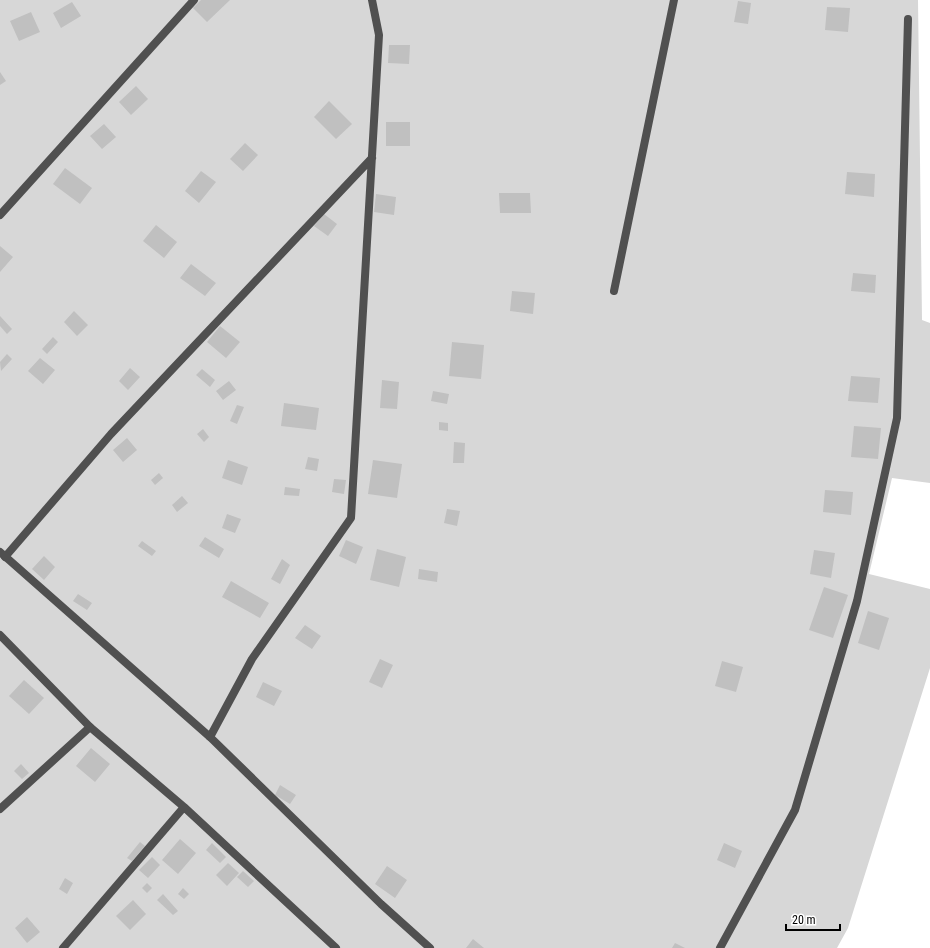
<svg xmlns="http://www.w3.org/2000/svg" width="930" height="948" font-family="'Roboto Condensed',sans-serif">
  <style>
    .green { fill: #d7d7d7 }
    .building { fill: #c0c0c0 }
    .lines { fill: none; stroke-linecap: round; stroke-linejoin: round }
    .lane { stroke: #505050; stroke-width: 8 }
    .street { stroke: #505050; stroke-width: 8 }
  </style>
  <rect width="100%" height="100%" fill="#fff"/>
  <path class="green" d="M0,0h918l4,320 8,3v160l-38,-5 -23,96 61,15v79l-82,260 -11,20h-837z"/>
  <path class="building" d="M201,0h29l-23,22 -14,-14z
    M738,1l13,2 -3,21 -14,-2z
    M72,2l9,14 -20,12 -8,-15z
    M827,7l23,1 -2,24 -23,-2z
    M31,12l9,20 -21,9 -9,-20z
    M389,45h21l-1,19 -21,-1z
    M0,72l6,9 -6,4z
    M136,86l12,13 -17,16 -12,-13z
    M329,101l23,23 -16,15 -22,-22z
    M386,122h24v24h-24z
    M104,124l12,13 -14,12 -12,-13z
    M245,143l13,12 -15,16 -13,-12z
    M65,168l27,20 -12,16 -27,-20z
    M201,171l15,11 -17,21 -14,-12z
    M847,172l28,2 -1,23 -29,-3z
    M499,193h31l1,20h-31z
    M376,194l20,3 -2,18 -20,-3z
    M324,214l13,10 -9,12 -14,-10z
    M156,225l21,17 -13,16 -21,-17z
    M0,246l13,11 -13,15z
    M191,264l25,19 -11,13 -25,-18z
    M853,273l23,2 -1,18 -24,-2z
    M512,291l23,2 -2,21 -23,-3z
    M74,311l14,14 -11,11 -13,-14z
    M0,316l12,13 -5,5 -7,-8z
    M220,326l20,16 -14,16 -19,-16z
    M53,337l5,5 -11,12 -5,-5z
    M452,342l32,3 -3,34 -32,-3z
    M7,354l5,5 -11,12 -1,-9z
    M40,358l15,12 -12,14 -15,-13z
    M130,368l10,9 -12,13 -9,-9z
    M202,369l13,11 -5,7 -14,-12z
    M851,376l29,2 -2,25 -30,-2z
    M382,380l17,2 -2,27 -17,-1z
    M229,381l7,9 -13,10 -7,-9z
    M433,391l16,3 -2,10 -16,-3z
    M284,403l35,5 -3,22 -35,-4z
    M237,405l7,2 -7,17 -7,-3z
    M439,422l9,1v8l-9,-1z
    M854,426l27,2 -3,31 -27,-2z
    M203,429l6,8 -5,5 -7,-8z
    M127,438l10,12 -14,12 -10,-12z
    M454,442l11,1 -1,20h-11z
    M308,457l11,2 -2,12 -12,-2z
    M228,460l20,7 -6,18 -20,-7z
    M373,460l29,4 -5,34 -29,-4z
    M159,473l4,5 -8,7 -4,-5z
    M334,479l12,1 -2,14 -12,-2z
    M285,487l15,2 -1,7 -15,-1z
    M825,490l28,2 -2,23 -28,-3z
    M182,496l6,7 -11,9 -5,-7z
    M447,509l13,2 -3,15 -13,-3z
    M227,514l14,5 -6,14 -13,-5z
    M205,537l19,12 -5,9 -20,-12z
    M346,540l17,7 -7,17 -17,-8z
    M142,541l14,10 -4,5 -14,-10z
    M377,549l29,8 -7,30 -29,-7z
    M814,550l21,3 -4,25 -21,-4z
    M44,556l11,11 -11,13 -12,-11z
    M282,559l8,6 -10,19 -9,-5z
    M419,569l19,3 -1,10 -19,-3z
    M231,581l38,22 -9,15 -38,-21z
    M824,587l24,8 -15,43 -24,-8z
    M78,594l14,9 -5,7 -14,-9z
    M868,611l21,7 -10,32 -21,-7z
    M305,625l16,11 -9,13 -17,-11z
    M380,659l13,6 -11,23 -13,-6z
    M722,661l21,6 -7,25 -21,-6z
    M24,680l20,18 -15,16 -20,-18z
    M263,682l19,9 -8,15 -18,-9z
    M91,748l19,16 -15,18 -19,-16z
    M21,764l8,9 -7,6 -8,-8z
    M280,785l16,10 -6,9 -15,-9z
    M180,839l16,14 -18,21 -16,-14z
    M140,842l5,4 -13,15 -5,-3z
    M212,843l14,14 -6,6 -14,-13z
    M724,843l18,8 -7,17 -18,-8z
    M152,857l8,8 -12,13 -9,-8z
    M228,863l11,10 -12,13 -11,-11z
    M387,866l20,14 -12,18 -20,-14z
    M243,871l11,10 -6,6 -11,-10z
    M65,878l8,5 -6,11 -8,-5z
    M147,883l5,5 -5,5 -5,-5z
    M183,888l6,6 -5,5 -6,-5z
    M163,894l15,17 -5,4 -16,-15z
    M133,900l13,14 -16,16 -14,-14z
    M27,917l13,15 -13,11 -12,-15z
    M473,939l11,9h-18z
    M675,943l10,5h-13z"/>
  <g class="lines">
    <path class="lane" d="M0,215l194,-215
      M614,291l60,-291
      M5,557l106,-123 261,-276
      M210,737l42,-78 99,-141 28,-483 -7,-35
      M0,809l90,-82
      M720,948l75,-138 62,-209 40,-183 11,-399"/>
    <path class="street" d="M0,552l210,185 171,167 49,44
      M0,635l90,92 94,80 152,141
      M63,948l121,-141"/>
  </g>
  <path d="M786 924v6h54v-6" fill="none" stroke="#000000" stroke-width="2"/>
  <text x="792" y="924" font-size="12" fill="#000000" stroke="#ffffff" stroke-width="3" paint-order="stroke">20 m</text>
</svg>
